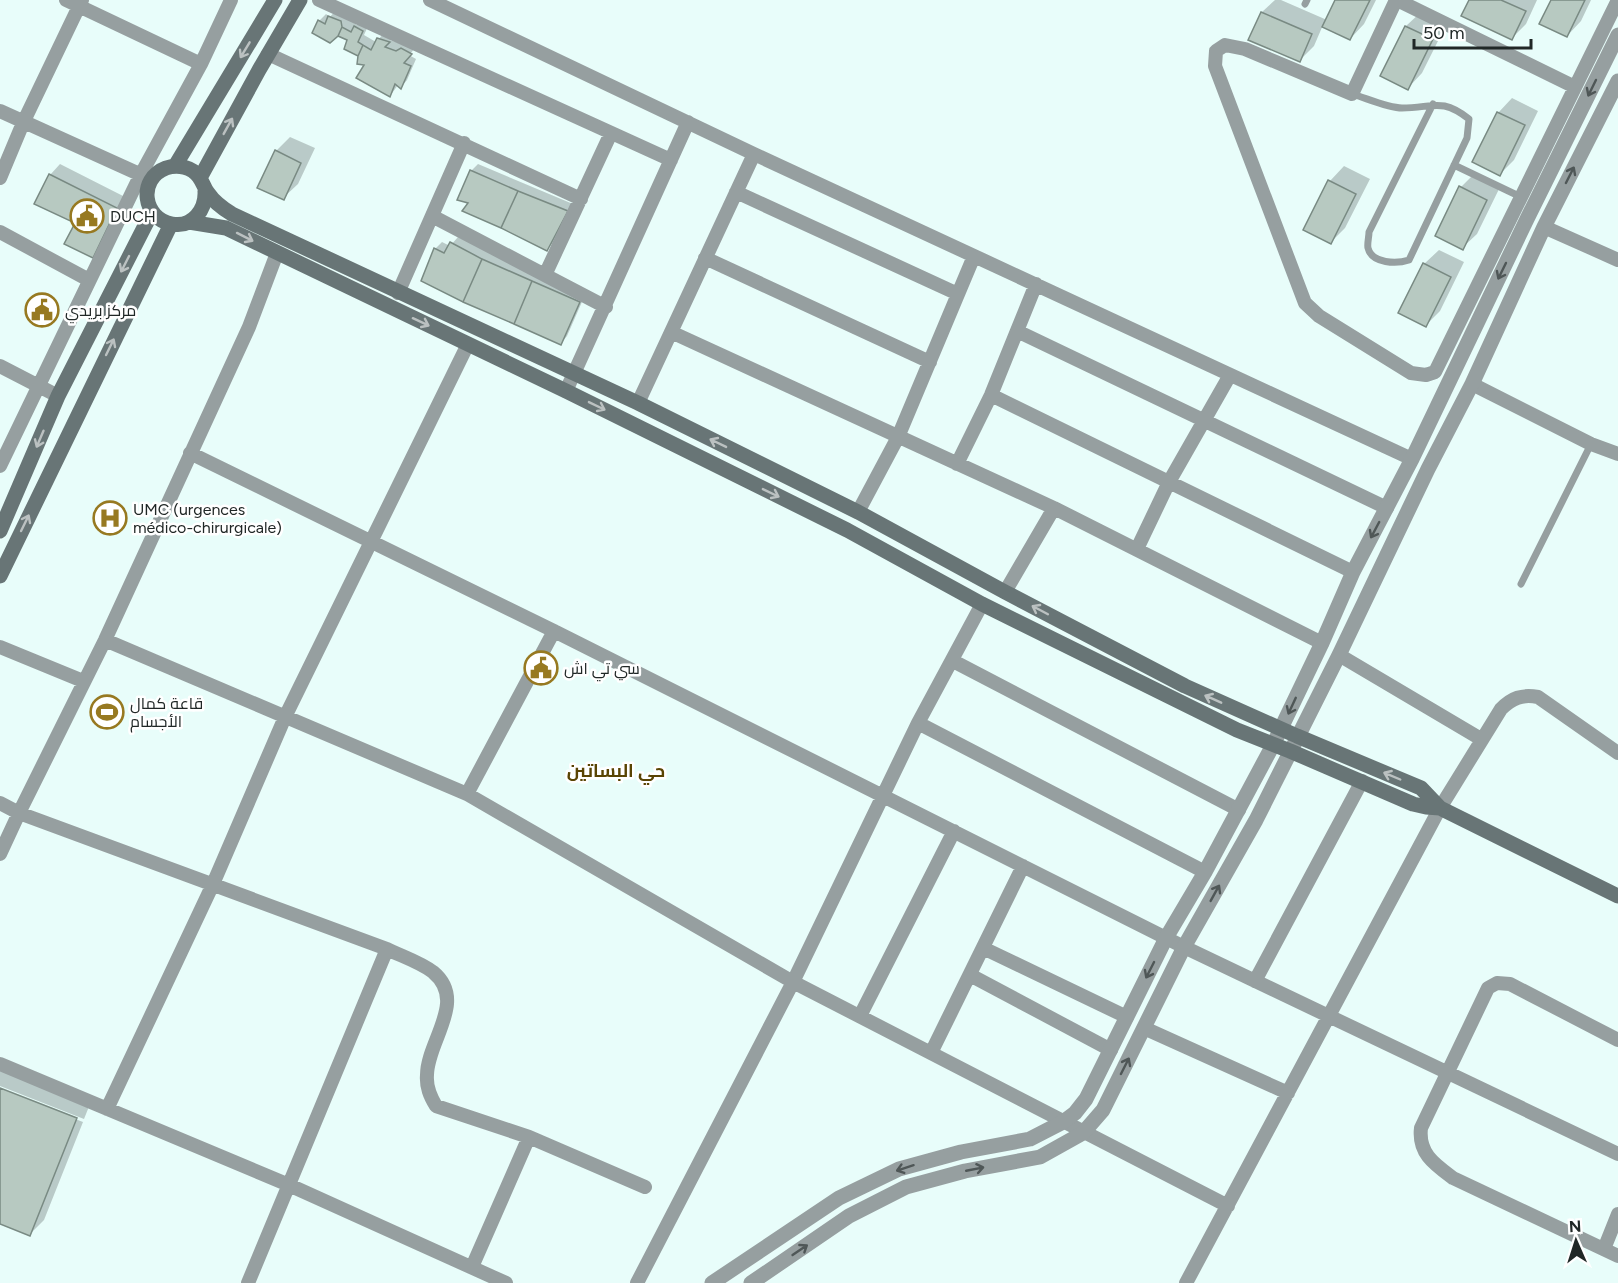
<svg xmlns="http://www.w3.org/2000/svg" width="1618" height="1283" font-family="Figtree,Cairo,sans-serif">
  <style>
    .shadow { fill: #0003 }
    .building { fill: #b7c9c1; stroke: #798a83; stroke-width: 1.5 }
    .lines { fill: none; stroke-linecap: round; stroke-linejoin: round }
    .service { stroke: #969fa0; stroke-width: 7 }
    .minor { stroke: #969fa0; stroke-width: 14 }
    .tertiary { stroke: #969fa0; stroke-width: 15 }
    .secondary { stroke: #687576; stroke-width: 15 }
    .oneway { stroke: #bbc1c1 }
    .oneway2 { stroke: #4f5757 }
    .labels { text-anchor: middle; stroke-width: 5; stroke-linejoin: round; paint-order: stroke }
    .poi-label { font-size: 16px; fill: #202726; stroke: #fff; text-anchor: start }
    .neighbourhood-label { font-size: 18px; font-weight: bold; fill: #594403; stroke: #fff }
  </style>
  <rect width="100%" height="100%" fill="#e8fdfa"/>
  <path class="shadow" d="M1275,0h6l46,20 10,-20h39l-12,24 -14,15 -27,-14 -9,21 -14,14 -50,-21 12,-27z
    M1470,0h67l-11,24 -14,14z
    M1552,0h39l-10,21 -14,15z
    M336,10l21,15 5,-5 7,4 -5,11 12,7 9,-10 10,3 -5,5 14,5 13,1 -8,9 7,4 -9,21 -6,7 -3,-2 -8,11 -41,-56 -30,-19 7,-7 4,3z
    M1421,12l25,13 -24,48 -14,15 -26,-13 24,-49z
    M1512,98l26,13 -24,49 -14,14 -26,-13 24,-48z
    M290,137l25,11 -17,36 -15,14 -7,-47z
    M60,164l67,34 -23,48 -54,-71z
    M478,164l95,40 -19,38 -7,7 -76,-47v-31z
    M1344,166l26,13 -25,49 -14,14 -26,-13 25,-48z
    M1475,173l26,12 -24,49 -15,14 -1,-61z
    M458,237l127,58 -18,41 -6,7 -126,-94 7,-7 8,4z
    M1439,250l25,12 -24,49 -14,14 -2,-61z
    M0,1068l90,36 -6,15 -84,-33z
    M0,1090l83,32 -39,98 -14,14 -30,-11z"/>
  <path class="building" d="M1335,0h35l-20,40 -28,-13z
    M1469,0h32l25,11 -14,29 -51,-24z
    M1551,0h34l-18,37 -28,-13z
    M1261,12l51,22 -12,28 -52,-22z
    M328,16l13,5 1,6 -4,9 -8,7 -18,-10 6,-13 7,4z
    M354,26l9,5 -5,11 5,3 -5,11 -14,-7 3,-9 -9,-4 4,-9 9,5z
    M1405,26l28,13 -25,51 -28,-14z
    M377,38l13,4 -5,5 11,4 5,-3 11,6 -8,9 7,3 -10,23 -6,-5 -5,13 -34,-19 8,-13 -7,-1 1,-8 5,-11 8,5z
    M1497,112l28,13 -25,51 -28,-14z
    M275,150l26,13 -17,37 -27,-12z
    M470,170l48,21 -17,37 -39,-17 6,-8 -11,-3z
    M49,174l68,34 -24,50 -29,-14 11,-21 -41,-19z
    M1328,180l28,14 -25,50 -28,-14z
    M1459,186l28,14 -24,50 -28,-14z
    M518,191l50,20 -21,40 -46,-23z
    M450,242l32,17 -19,43 -42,-21 13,-33 10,5z
    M482,259l50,22 -18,43 -51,-22z
    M1423,263l28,14 -25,50 -28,-14z
    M532,281l48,21 -19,43 -47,-21z
    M0,1088l77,30 -47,118 -30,-12z"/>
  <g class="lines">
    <path class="service" d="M1305,4l2,-4
      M1352,94c14,4 36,14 50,14 31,0 39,-11 67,11l-2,19 -58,122c-12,4 -37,4 -41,-12 -1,-4 1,-11 1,-16l64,-128
      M1454,165l67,32
      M1521,584l70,-140"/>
    <path class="minor" d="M66,0l135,64
      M319,0l352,160
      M430,0l324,154 658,305
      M1396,0l-44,94 -107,-45 -20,-4 -9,6 -1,15 90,237 14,13 92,57 15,2 9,-3 183,-372
      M1397,0l178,87
      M268,54l313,145
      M0,111l148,67
      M0,178l23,-55 59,-123
      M736,192l222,102
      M432,216l174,91
      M1544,227l74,33
      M0,232l89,48
      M277,253l-28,74 -144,313 -86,173 368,136c14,7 33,13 46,23 35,29 -6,69 -6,103 -1,12 3,21 9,31l93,31 -57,130
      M705,258l225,104
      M545,275l66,-142
      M398,293l66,-150
      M1017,331l370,177
      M671,332l383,176 268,135
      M0,366l58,30
      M1472,384l119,60 27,10
      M566,391l122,-269
      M991,395l362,177
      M638,403l116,-249
      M190,453l364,178 630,316 434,207
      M957,464l34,-69 45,-111
      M0,466l140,-290 61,-112 30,-64
      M858,512l40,-75 76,-181
      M1137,549l32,-67 61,-107
      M1005,592l49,-84
      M105,640l362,154 326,188 435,224
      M0,647l83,34
      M1339,655l142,84
      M953,661l286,149
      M918,723l287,149
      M467,794l87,-163
      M0,803l19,10 -19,41
      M983,948l144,69
      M970,975l141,75
      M1255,981l107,-200
      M860,1016l94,-185
      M1144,1028l144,65
      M1618,1040l-108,-56 -13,-1 -9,5 -67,140c-3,25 13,36 32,50l165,78
      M931,1053l92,-187
      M0,1064l289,121 217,98
      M107,1109l106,-225 72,-167 183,-373
      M529,1137l116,50
      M1604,1249l14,-35
      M248,1283l139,-334
      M637,1283l156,-301 125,-259 64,-119
      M1186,1283l254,-475 61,-99c11,-11 21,-15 37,-12l80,56"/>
    <path class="tertiary" d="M712,1283l127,-85 60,-29 62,-17 69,-13 33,-17 12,-9 11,-14 80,-161 39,-66 68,-127 49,-102 31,-71 59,-113 115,-240 91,-184
      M751,1283l98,-67 57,-29 59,-16 75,-14 43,-24 20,-23 81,-163 72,-127 83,-165 89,-186 44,-85 72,-157 74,-146"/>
    <path class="secondary" d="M175,166l100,-166
      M200,178l59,-108 41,-70
      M205,191c1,18 -12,37 -33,33 -29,-5 -35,-45 -6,-56 12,-4 26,-1 33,9 4,5 5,11 9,16 6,9 14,15 24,21l406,189 220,109 147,80 180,94 112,50 124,52 19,20 178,88
      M189,222l37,6 340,163 281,139 135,74 255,126 53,21 123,53 13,3 14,1
      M0,531l58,-135 94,-184
      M0,576l171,-352"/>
  </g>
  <defs><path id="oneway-shaft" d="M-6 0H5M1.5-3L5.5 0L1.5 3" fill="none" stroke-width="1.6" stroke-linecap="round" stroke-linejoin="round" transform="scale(1.5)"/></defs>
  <g class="oneway">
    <use href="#oneway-shaft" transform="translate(245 50) rotate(121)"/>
    <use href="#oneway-shaft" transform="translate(228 126) rotate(-61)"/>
    <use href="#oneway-shaft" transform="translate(245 237) rotate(27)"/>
    <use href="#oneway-shaft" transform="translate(125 264) rotate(117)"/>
    <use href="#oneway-shaft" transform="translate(421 322) rotate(25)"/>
    <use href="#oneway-shaft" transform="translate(110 347) rotate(-64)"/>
    <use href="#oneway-shaft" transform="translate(597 406) rotate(26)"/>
    <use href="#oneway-shaft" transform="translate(40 439) rotate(113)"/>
    <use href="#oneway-shaft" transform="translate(718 443) rotate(-154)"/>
    <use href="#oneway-shaft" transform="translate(771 493) rotate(26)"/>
    <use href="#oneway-shaft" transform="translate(25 523) rotate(-64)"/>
    <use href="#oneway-shaft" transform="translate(1040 610) rotate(-152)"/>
    <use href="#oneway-shaft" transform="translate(1213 699) rotate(-156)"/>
    <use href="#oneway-shaft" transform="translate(1392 776) rotate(-157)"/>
  </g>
  <g class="oneway2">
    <use href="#oneway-shaft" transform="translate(1592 88) rotate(116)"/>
    <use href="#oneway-shaft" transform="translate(1570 175) rotate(-63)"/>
    <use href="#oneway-shaft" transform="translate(1502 271) rotate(116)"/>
    <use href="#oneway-shaft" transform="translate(1375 530) rotate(118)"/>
    <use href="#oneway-shaft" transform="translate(1292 706) rotate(115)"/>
    <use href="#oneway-shaft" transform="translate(1215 893) rotate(-61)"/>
    <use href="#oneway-shaft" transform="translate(1150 970) rotate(117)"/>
    <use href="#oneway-shaft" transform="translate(1125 1066) rotate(-63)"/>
    <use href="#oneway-shaft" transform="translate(905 1168) rotate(162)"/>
    <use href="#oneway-shaft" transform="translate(975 1169) rotate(-11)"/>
    <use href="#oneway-shaft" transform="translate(800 1250) rotate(-34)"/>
  </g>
  <defs>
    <g id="civic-ring" transform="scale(1.725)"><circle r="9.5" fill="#fff" stroke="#977921" stroke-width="1.5"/><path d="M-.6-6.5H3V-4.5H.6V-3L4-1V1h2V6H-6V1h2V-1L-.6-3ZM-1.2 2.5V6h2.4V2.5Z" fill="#977921"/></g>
    <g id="hospital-ring" transform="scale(1.725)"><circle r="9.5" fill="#fff" stroke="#977921" stroke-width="1.5"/><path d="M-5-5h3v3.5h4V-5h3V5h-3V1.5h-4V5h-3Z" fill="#977921"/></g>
    <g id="stadium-ring" transform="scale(1.725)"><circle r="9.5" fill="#fff" stroke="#977921" stroke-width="1.5"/><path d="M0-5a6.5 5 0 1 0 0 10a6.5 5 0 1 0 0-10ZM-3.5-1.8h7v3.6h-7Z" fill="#977921"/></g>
  </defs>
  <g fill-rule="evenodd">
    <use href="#civic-ring" x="87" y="216"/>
    <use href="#civic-ring" x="42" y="310"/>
    <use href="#hospital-ring" x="110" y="518"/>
    <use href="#civic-ring" x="541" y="668"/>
    <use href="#stadium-ring" x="107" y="712"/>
  </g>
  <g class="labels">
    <g class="poi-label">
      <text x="110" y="222">DUCH</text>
      <text x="65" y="316">مركز بريدي</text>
      <text x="133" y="515">UMC (urgences<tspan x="133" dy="18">médico-chirurgicale)</tspan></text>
      <text x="564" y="674">سي تي اش</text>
      <text x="130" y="709">قاعة كمال<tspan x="130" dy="18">الأجسام</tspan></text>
    </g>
    <g class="neighbourhood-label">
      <text x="616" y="777">حي البساتين</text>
    </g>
  </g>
  <g transform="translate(1576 1241) rotate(357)" stroke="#ffffff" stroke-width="4.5" paint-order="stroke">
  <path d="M0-4.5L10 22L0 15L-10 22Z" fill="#202726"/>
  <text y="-9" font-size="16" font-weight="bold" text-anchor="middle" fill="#202726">N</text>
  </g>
  <path d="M1414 39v9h117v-9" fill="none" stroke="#202726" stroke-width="3"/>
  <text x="1423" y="39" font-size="18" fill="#202726" stroke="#ffffff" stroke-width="4.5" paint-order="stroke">50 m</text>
</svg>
